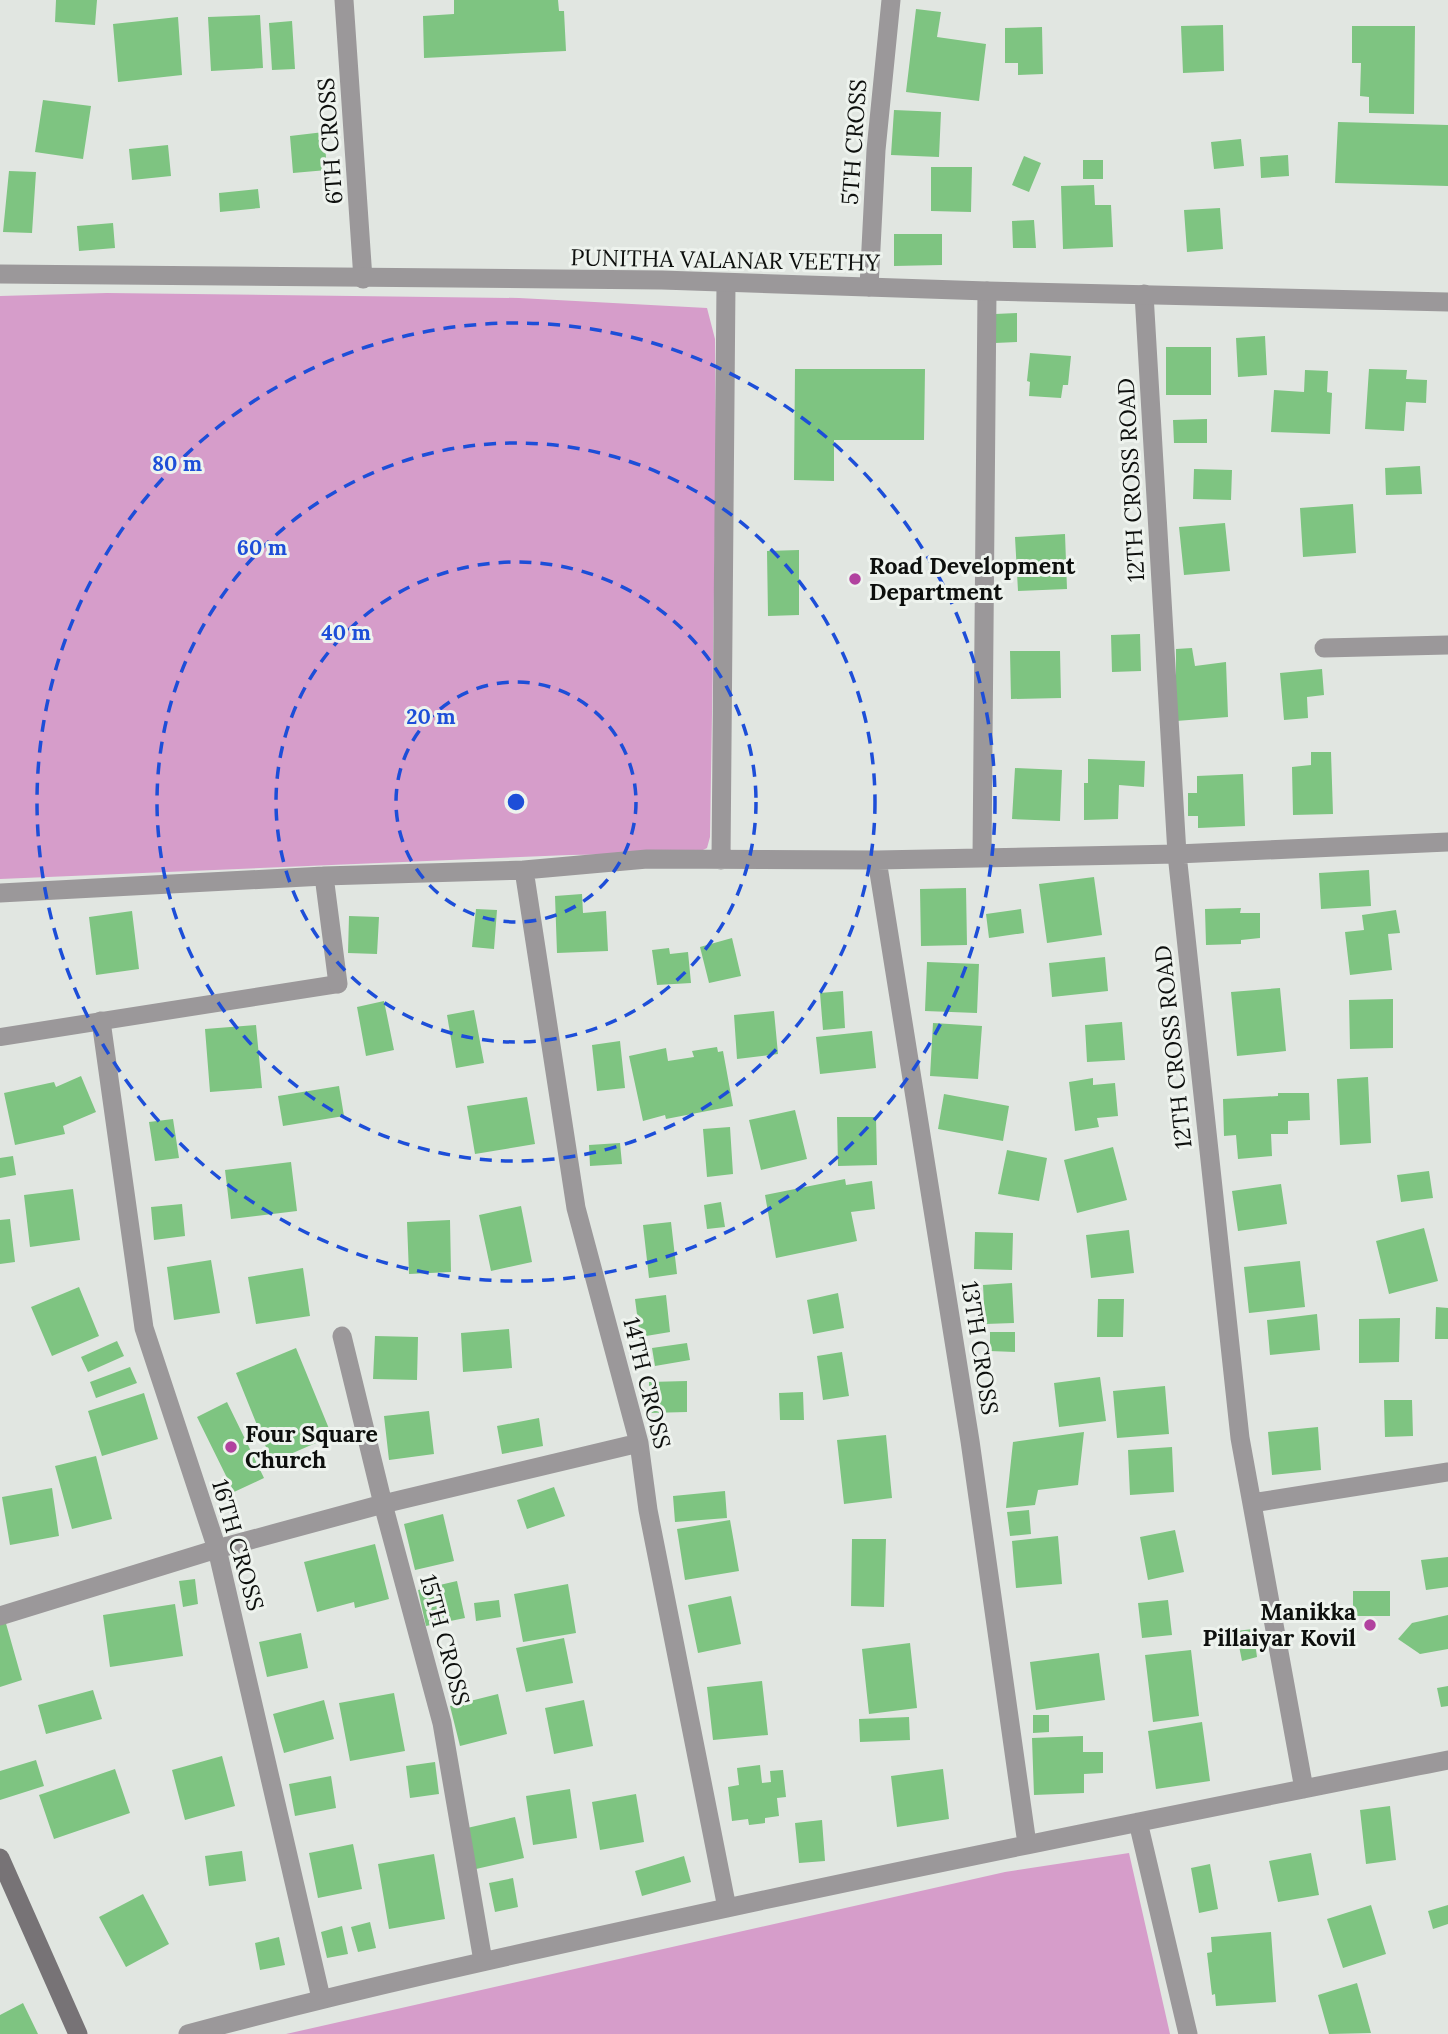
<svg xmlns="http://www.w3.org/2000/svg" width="1448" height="2034" font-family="Lora,serif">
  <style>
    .green { fill: #d69dca }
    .building { fill: #7ec481 }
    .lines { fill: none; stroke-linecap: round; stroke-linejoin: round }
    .service { stroke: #9b989a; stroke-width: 18 }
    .minor { stroke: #9b989a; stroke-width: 19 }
    .tertiary { stroke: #9b989a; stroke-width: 19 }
    .secondary { stroke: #777376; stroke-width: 19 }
    .ring { fill: none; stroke: #1d4ed8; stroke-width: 3.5; stroke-dasharray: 12 9 }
    .poi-dot { fill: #b1429f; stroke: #eef3ee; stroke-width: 2.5 }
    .labels { text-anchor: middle; stroke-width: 6; stroke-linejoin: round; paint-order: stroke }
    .street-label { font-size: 23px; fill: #0d0f0d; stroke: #eef3ee }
    .poi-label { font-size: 23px; font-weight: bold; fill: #0d0f0d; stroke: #eef3ee; text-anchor: start }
    .centre { fill: #1d4ed8; stroke: #eef3ee; stroke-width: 3.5 }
    .ring-label { font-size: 21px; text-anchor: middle; font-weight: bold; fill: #1d4ed8; stroke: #eef3ee; stroke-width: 6; stroke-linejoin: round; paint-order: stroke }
  </style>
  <rect width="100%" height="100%" fill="#e1e6e1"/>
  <path class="green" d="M107,293l412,5 188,10 8,31 1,128 -6,370 -3,11 -10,5 -128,2 -569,24v-583z
    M1129,1853l41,181h-884l719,-162z"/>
  <path class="building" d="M56,0h41l-2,25 -40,-3z
    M454,0h104l1,11h5l2,40 -142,7 -1,-42 31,-2z
    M916,9l25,3 -4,25 49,7 -7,57 -73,-9z
    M260,15l3,53 -52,3 -3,-54z
    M178,17l4,58 -64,7 -5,-58z
    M292,21l3,48 -23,1 -3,-47z
    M1223,25l1,46 -41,2 -2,-47z
    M1352,26h63l-1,88 -45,-1v-16l-9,-1 1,-33h-9z
    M1042,27l1,47 -25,1v-12h-13v-35z
    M43,100l48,6 -8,53 -48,-7z
    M894,110l47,2 -2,45 -48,-2z
    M1338,122l110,3v61l-113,-3z
    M324,132l3,38 -34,3 -3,-37z
    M1241,139l3,27 -30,3 -3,-27z
    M168,145l3,31 -39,4 -3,-31z
    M1288,155l1,21 -28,2 -1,-21z
    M1024,156l17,7 -12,29 -17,-7z
    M1083,160h20v19h-20z
    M931,167h41l-1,45 -40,-1z
    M9,171l27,1 -4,61 -29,-1z
    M1094,185l1,20h16l2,42 -50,2 -2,-63z
    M258,189l2,19 -40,4 -1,-19z
    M1220,208l3,41 -36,3 -3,-42z
    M1034,220l2,28h-23l-1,-27z
    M113,223l2,25 -36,3 -2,-25z
    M894,234h48v31l-48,1z
    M1017,313v29l-22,1v-29z
    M1265,336l2,39 -29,2 -2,-39z
    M1166,347h45v48h-45z
    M1030,353l41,3 -3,29h-5l-2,13 -32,-2 1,-14 -3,-1z
    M795,369h130l-1,71h-90v41l-40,-1z
    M1369,369l38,1 -1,9 21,1 -1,23 -20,-1 -2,29 -39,-2z
    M1305,370l23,1 -1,21 5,1 -2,41 -59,-2 3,-42 30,2z
    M1207,419v24h-33l-1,-23z
    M1420,466l2,28 -36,1 -1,-27z
    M1194,469l38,1 -1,30 -38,-1z
    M1353,504l3,49 -53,4 -3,-49z
    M1225,523l5,48 -46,4 -5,-48z
    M1065,534l2,55 -49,2 -3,-54z
    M799,550v65l-31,1 -1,-65z
    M1140,634l1,37 -29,1 -1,-37z
    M1192,648l3,18 31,-4 2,55 -52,4v-72z
    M1010,651h50l1,47 -50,1z
    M1322,669l2,26 -17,2 1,21 -24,2 -4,-47z
    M1311,752h20l2,62 -40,1 -1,-48 19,-2z
    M1088,759l57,2 -1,26 -25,-2 -1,34 -34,1v-37h4z
    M1015,768l47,2 -2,51 -48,-2z
    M1243,774l2,52 -47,2v-12h-10v-23h9v-17z
    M1369,870l2,36 -50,3 -2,-36z
    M1094,877l8,58 -55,8 -8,-59z
    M966,888l1,57 -46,1 -1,-57z
    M582,894l1,19 23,-2 2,40 -51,2 -2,-57z
    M1241,908l-1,5h20v25l-19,2v4l-35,1 -1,-36z
    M476,909l21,1 -3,39 -22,-2z
    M1021,909l3,24 -35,5 -3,-24z
    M1396,910l4,23 -12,1 4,36 -42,5 -5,-43 19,-2 -2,-15z
    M132,911l7,58 -43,6 -7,-58z
    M349,916l30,1 -2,37 -29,-1z
    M732,938l9,38 -32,7 -9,-36z
    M669,948l1,6 18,-2 3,31 -34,2 -5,-35z
    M1105,957l3,34 -56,6 -3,-34z
    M927,962l52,2 -2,49 -52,-2z
    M1280,988l6,63 -49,5 -6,-64z
    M843,991l2,37 -22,2 -3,-37z
    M1393,999v49l-43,1 -1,-49z
    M384,1001l10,49 -28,6 -9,-49z
    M474,1010l10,53 -28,5 -9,-53z
    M774,1011l4,43 -41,5 -3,-44z
    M1122,1022l3,38 -38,2 -2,-37z
    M933,1023l49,3 -4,53 -48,-3z
    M256,1025l6,63 -52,4 -5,-63z
    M872,1031l4,37 -56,6 -4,-37z
    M620,1041l5,47 -28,3 -5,-46z
    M717,1047l1,5 5,-1 10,55 -67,13 -1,-4 -22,6 -14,-65 37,-8 2,13 26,-4 -2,-6z
    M81,1076l15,36 -33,14 2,8 -50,11 -11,-52 50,-11 2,5z
    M1368,1077l3,66 -31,2 -3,-66z
    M1093,1078v7l22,-2 3,33 -21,2 2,9 -24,4 -6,-49z
    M339,1086l5,30 -61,10 -5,-30z
    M1278,1093h31l1,27 -22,1v13h-17l1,22 -34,3 -2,-24 -12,1 -1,-37 55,-3z
    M944,1094l65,12 -6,35 -65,-12z
    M527,1097l8,47 -60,10 -8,-48z
    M795,1110l12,49 -46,11 -12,-50z
    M837,1117h39l1,48 -39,1z
    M173,1119l6,39 -24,3 -6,-39z
    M730,1127l3,47 -26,3 -4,-48z
    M620,1143l2,21 -32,2 -1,-21z
    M1113,1147l14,53 -50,13 -13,-53z
    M1007,1150l40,8 -8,43 -41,-7z
    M13,1156l3,19 -16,3v-20z
    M291,1162l6,49 -66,8 -6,-49z
    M1429,1171l4,27 -32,4 -4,-27z
    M845,1179l1,6 26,-4 3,28 -24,3 6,29 -81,17 -11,-63z
    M1281,1184l6,40 -49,7 -6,-40z
    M73,1189l7,51 -50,7 -6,-52z
    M721,1202l4,25 -18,2 -3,-24z
    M182,1204l3,32 -31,4 -3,-33z
    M521,1206l11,56 -41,9 -12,-56z
    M10,1219l5,43 -15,2v-44z
    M450,1220l1,52 -42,2 -2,-52z
    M671,1222l6,52 -28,4 -6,-53z
    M1424,1228l14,53 -49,13 -13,-53z
    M1129,1230l5,43 -43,5 -5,-43z
    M975,1232l38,1 -1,37 -38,-1z
    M211,1260l9,53 -46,7 -7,-53z
    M1300,1261l5,46 -56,6 -5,-46z
    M303,1268l7,48 -54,8 -8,-47z
    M1012,1283l2,40 -29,1 -2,-39z
    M79,1287l20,49 -47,20 -21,-49z
    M838,1293l6,35 -31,6 -6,-34z
    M666,1295l4,37 -30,5 -5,-38z
    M1098,1299h26l-1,38h-26z
    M1436,1307l12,1v31h-13z
    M1317,1314l3,36 -50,5 -3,-35z
    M1400,1318l-1,44 -40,1v-44z
    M509,1329l3,39 -49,4 -2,-39z
    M990,1332h25v20l-25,-1z
    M375,1336l43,1 -1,43 -44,-1z
    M117,1341l7,15 -36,16 -7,-15z
    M687,1343l3,17 -35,6 -3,-18z
    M296,1348l36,88 -60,26 -36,-89z
    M842,1352l7,44 -26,4 -6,-44z
    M130,1367l7,16 -41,15 -6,-16z
    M1100,1377l6,44 -47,6 -5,-44z
    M687,1381v31l-38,1v-31z
    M1165,1386l4,48 -52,4 -4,-47z
    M803,1392l1,28h-24l-1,-27z
    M144,1393l14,46 -56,17 -14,-45z
    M1384,1400h28l1,36 -28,1z
    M227,1402l37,76 -30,14 -37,-75z
    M429,1411l5,43 -45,6 -5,-44z
    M539,1418l4,28 -41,8 -5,-28z
    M1318,1427l3,43 -49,5 -4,-43z
    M1084,1432l-6,53 -40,5 -3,15 -29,3 7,-66z
    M886,1435l6,63 -48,6 -7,-64z
    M1172,1447l2,45 -44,3 -2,-45z
    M96,1456l16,63 -40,10 -17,-63z
    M554,1487l11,29 -38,13 -10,-29z
    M52,1488l7,48 -49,9 -8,-48z
    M725,1491l2,27 -52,4 -2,-26z
    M1029,1510l2,24 -21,2 -3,-24z
    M443,1514l11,47 -39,9 -11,-46z
    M730,1520l9,51 -54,9 -8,-51z
    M1175,1530l9,42 -36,8 -8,-43z
    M1058,1536l4,48 -46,4 -4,-47z
    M852,1539h34l-2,68 -33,-1z
    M375,1544l14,55 -34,9 -1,-6 -37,10 -13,-50z
    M1448,1557v30l-22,3 -5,-30z
    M195,1579l3,25 -15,3 -4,-26z
    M457,1581l8,37 -39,8 -8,-36z
    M568,1584l8,49 -53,9 -9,-48z
    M1353,1591h37v25h-37z
    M731,1596l10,48 -43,9 -10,-48z
    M499,1600l2,17 -25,4 -2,-18z
    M1168,1600l4,35 -30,3 -4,-35z
    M175,1604l8,52 -73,11 -7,-52z
    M1448,1615v34l-28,5 -22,-15 14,-16z
    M5,1620l17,60 -22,7v-66z
    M1253,1629l4,28 -15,4 -6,-30z
    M301,1633l7,35 -41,9 -8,-35z
    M564,1638l9,45 -47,9 -10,-44z
    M910,1643l7,65 -48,6 -7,-65z
    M1191,1650l8,66 -46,6 -8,-67z
    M1099,1653l6,47 -69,10 -6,-48z
    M762,1681l6,54 -55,5 -6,-53z
    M1448,1686v20l-7,1 -4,-19z
    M93,1690l9,29 -56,15 -8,-29z
    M394,1693l11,58 -55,10 -11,-58z
    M498,1694l9,40 -47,12 -10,-40z
    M324,1700l10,39 -50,14 -11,-39z
    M584,1700l9,46 -39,8 -9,-46z
    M1033,1715h16v17l-16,1z
    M909,1717l1,23 -50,2 -1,-23z
    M1202,1722l8,59 -54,8 -8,-58z
    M1083,1736v16h20v21l-19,1v19l-50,2 -2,-57z
    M222,1756l13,50 -50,14 -13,-50z
    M36,1760l8,26 -44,14v-29z
    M435,1762l4,32 -29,4 -4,-32z
    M760,1765l2,18 9,-1 -1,-11 13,-1 3,27 -9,1 2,18 -14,2v5l-16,2 -1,-6 -16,2 -4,-34 11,-2 -2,-17z
    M115,1769l15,44 -76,26 -15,-44z
    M943,1769l6,50 -52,8 -6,-51z
    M331,1776l5,32 -41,8 -6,-32z
    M570,1789l7,49 -44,7 -7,-49z
    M636,1794l8,48 -44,8 -8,-48z
    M1390,1806l6,54 -30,4 -6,-54z
    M515,1817l9,41 -48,11 -9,-41z
    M822,1820l3,41 -26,2 -4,-40z
    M353,1844l9,45 -44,9 -9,-45z
    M242,1851l4,30 -37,5 -4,-30z
    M1311,1853l8,42 -41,7 -9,-41z
    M434,1854l11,65 -56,10 -11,-65z
    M684,1856l7,26 -49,14 -7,-25z
    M1210,1864l8,45 -19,4 -8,-45z
    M513,1878l5,29 -23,5 -6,-29z
    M143,1894l26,50 -43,23 -27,-50z
    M1371,1905l15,49 -43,14 -16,-49z
    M1448,1905v19l-15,5 -5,-18z
    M370,1922l6,26 -18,4 -7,-25z
    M342,1926l6,28 -21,4 -6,-26z
    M1271,1932l5,70 -60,4 -1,-12 -3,1 -5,-42 5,-1 -1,-15z
    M279,1937l6,28 -25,5 -5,-27z
    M1357,1983l14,50 -42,1 -11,-39z
    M23,2003l15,31h-38v-19z"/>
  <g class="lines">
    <path class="service" d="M0,1037l338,-53"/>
    <path class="minor" d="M344,0l19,279
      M869,287l7,-137 15,-150
      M1144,294l33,560 63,584 64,351
      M1324,648l124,-3
      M982,858l5,-567
      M721,860l5,-577
      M877,860l93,581 57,403
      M524,870l52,338 63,235 9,67 79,398
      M324,876l14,108
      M0,893l324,-17 200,-6 123,-11 230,1 300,-6 271,-12
      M101,1021l43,307 73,221 104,449
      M342,1336l41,168 59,219 41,238
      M1252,1503l196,-31
      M0,1616l217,-67 166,-45 256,-61
      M1138,1822l50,212
      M188,2034c159,-43 319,-78 479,-113 260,-57 521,-109 781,-161"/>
    <path class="tertiary" d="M0,274l662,6 325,11 461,11"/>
    <path class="secondary" d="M0,1858l78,176"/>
  </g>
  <g class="ring">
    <circle cx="516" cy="802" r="120"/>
    <circle cx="516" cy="802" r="240"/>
    <circle cx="516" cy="802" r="359"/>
    <circle cx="516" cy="802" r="479"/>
  </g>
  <g class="poi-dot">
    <circle cx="855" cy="579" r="7"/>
    <circle cx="231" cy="1447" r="7"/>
    <circle cx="1370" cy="1625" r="7"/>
  </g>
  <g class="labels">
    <g class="street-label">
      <text transform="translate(330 141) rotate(-94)" y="8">6TH CROSS</text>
      <text transform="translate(854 142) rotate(-86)" y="8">5TH CROSS</text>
      <text transform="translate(725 260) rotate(1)" y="8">PUNITHA VALANAR VEETHY</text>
      <text transform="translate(1131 480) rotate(-93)" y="8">12TH CROSS ROAD</text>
      <text transform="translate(1173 1047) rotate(-96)" y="8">12TH CROSS ROAD</text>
      <text transform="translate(980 1348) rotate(81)" y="8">13TH CROSS</text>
      <text transform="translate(647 1383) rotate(76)" y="8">14TH CROSS</text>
      <text transform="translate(238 1545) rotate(74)" y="8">16TH CROSS</text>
      <text transform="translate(445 1640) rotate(75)" y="8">15TH CROSS</text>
    </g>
    <g class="poi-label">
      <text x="869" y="574">Road Development<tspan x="869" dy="26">Department</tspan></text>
      <text x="245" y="1442">Four Square<tspan x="245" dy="26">Church</tspan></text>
      <text x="1356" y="1620" text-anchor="end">Manikka<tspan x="1356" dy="26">Pillaiyar Kovil</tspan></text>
    </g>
  </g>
  <circle cx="516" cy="802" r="10" class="centre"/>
  <g class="ring-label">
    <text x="177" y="471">80 m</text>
    <text x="262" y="555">60 m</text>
    <text x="346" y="640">40 m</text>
    <text x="431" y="724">20 m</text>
  </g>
</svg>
